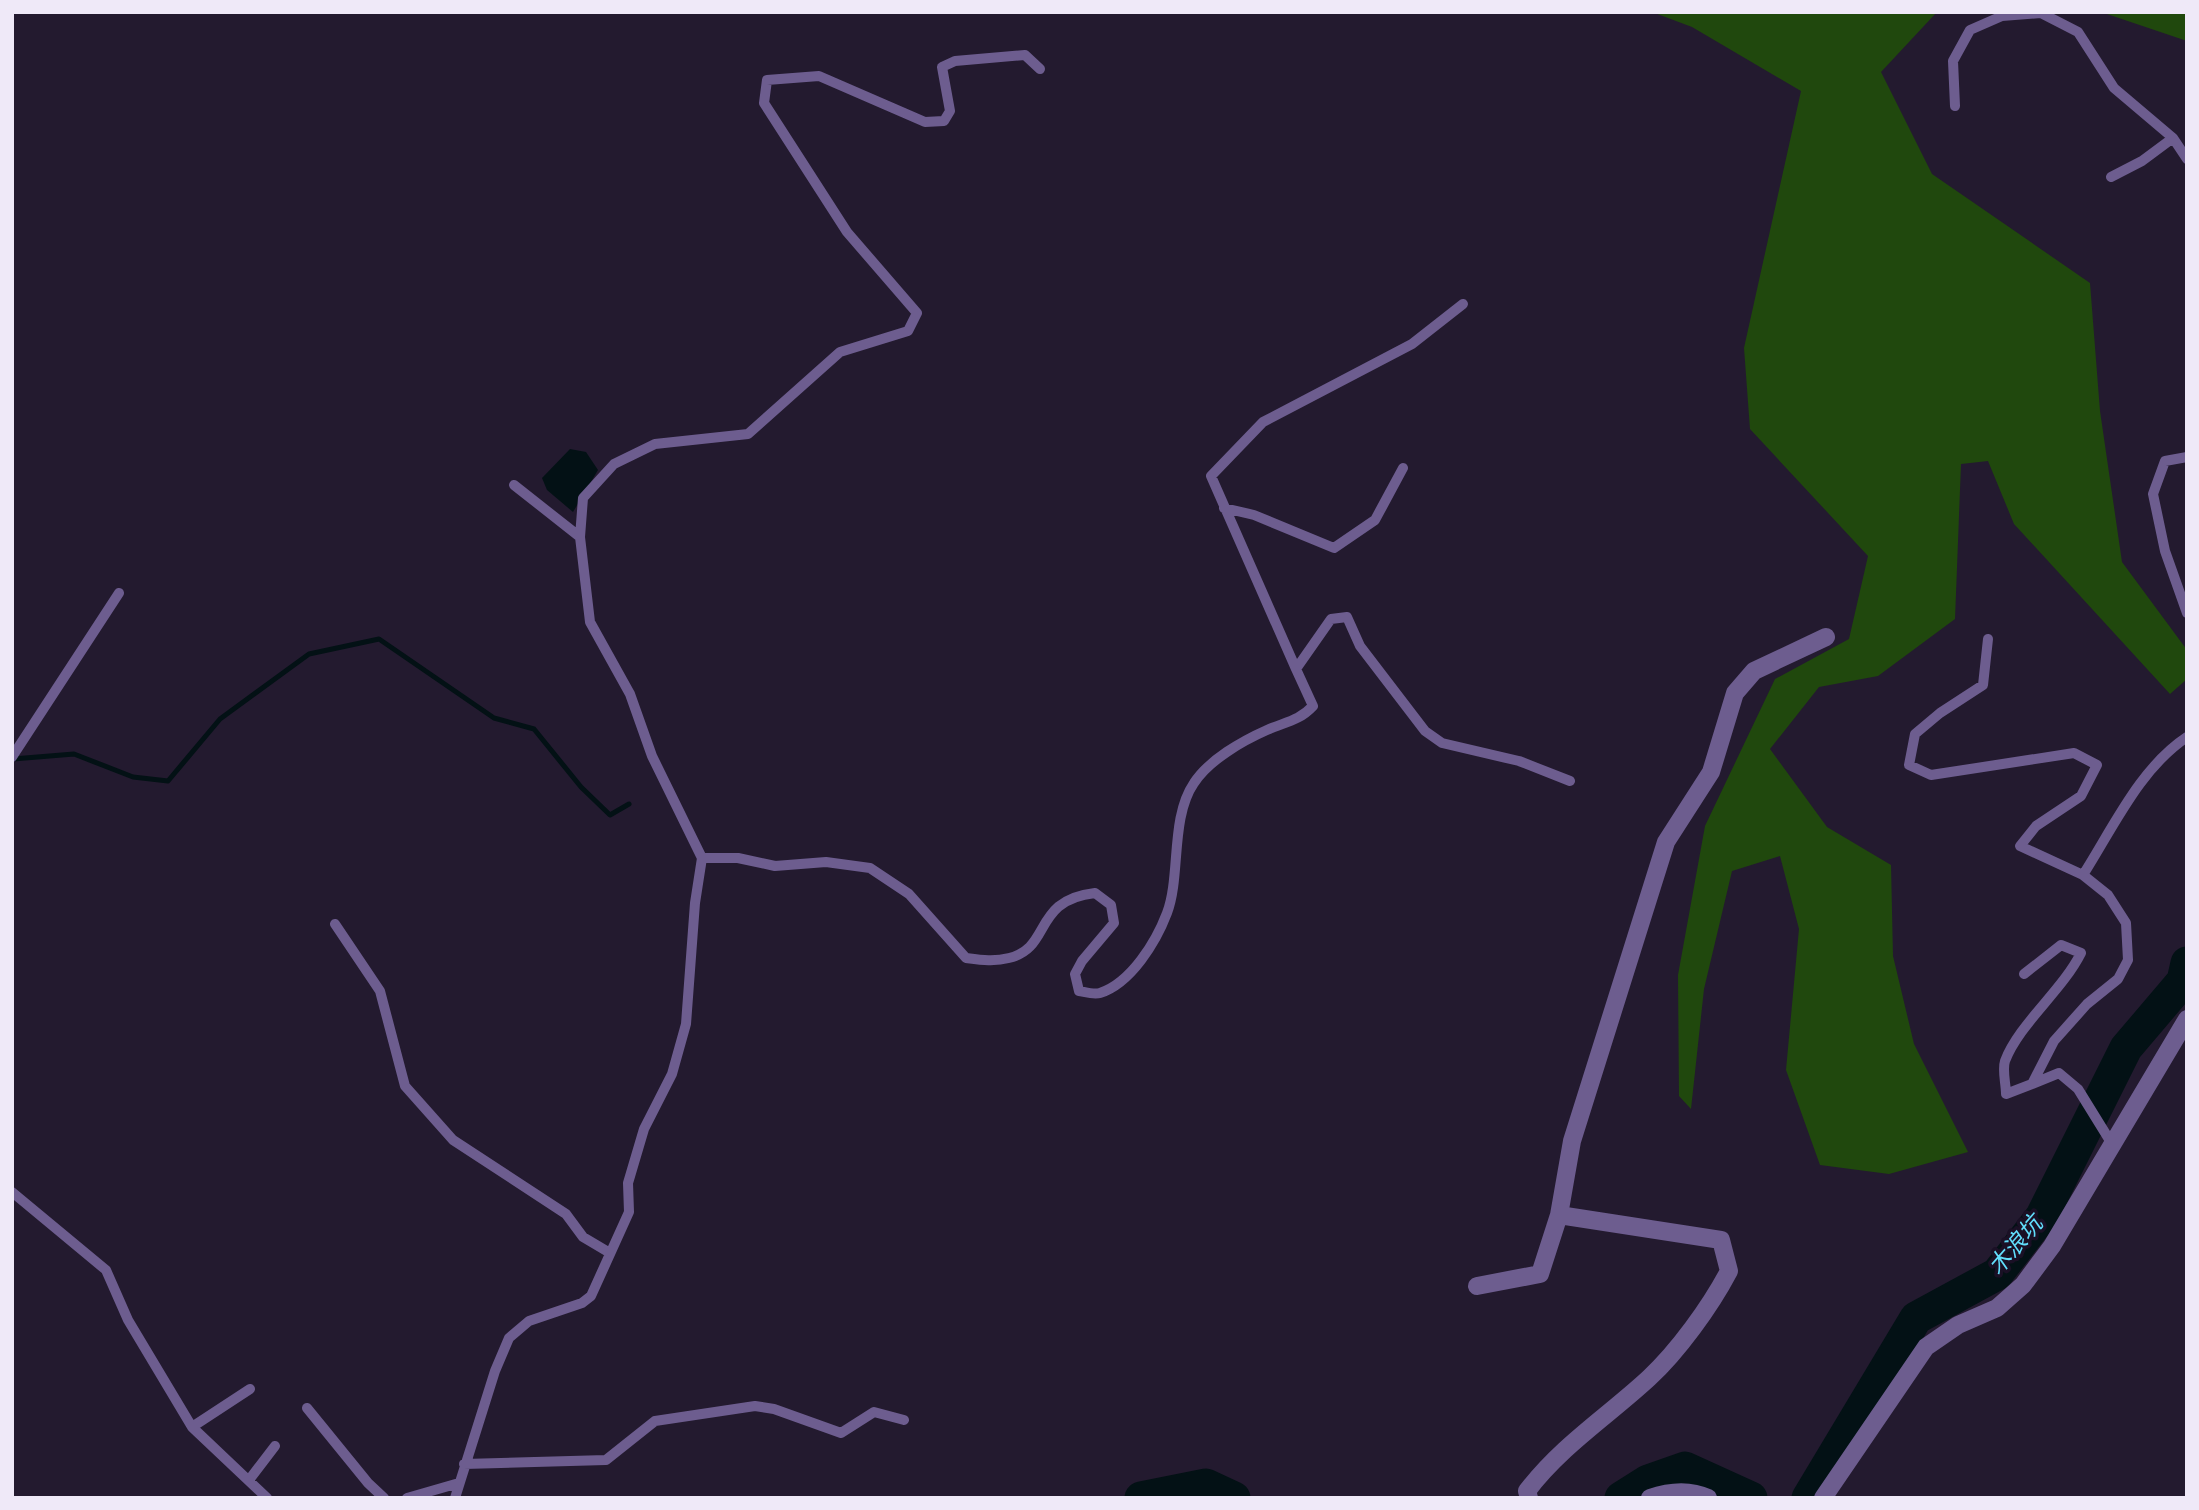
<svg xmlns="http://www.w3.org/2000/svg" width="2199" height="1510" font-family="'Source Serif 4','Noto Sans TC',serif">
  <style>
    .green { fill: #20480d }
    .water { fill: #031115 }
    .lines { fill: none; stroke-linecap: round; stroke-linejoin: round }
    .stream { stroke: #031115; stroke-width: 5 }
    .river { stroke: #031115; stroke-width: 33 }
    .lane { stroke: #6d5d8f; stroke-width: 10 }
    .street { stroke: #6d5d8f; stroke-width: 18 }
    .labels { text-anchor: middle; stroke-width: 7; stroke-linejoin: round; paint-order: stroke }
    .water-label { font-size: 23px; font-style: italic; fill: #61ddfb; stroke: #1a1025 }
  </style>
  <rect width="100%" height="100%" fill="#231a2f"/>
  <path class="green" d="M1652,12h285l-56,60 51,102 158,109 10,128 22,151 65,88v29l-17,15 -156,-170 -26,-63 -27,3 -6,155 -77,57 -59,11 -49,62 57,78 64,38 2,91 21,88 54,108 -79,22 -69,-9 -34,-95 13,-141 -19,-73 -48,15 -28,118 -13,120 -12,-13 -1,-121 27,-149 70,-147 74,-40 19,-83 -118,-127 -6,-81 57,-257 -109,-64z
    M2101,12h86v29z"/>
  <path class="water" d="M570,449l16,3 12,18 -25,42 -26,-22 -5,-12z"/>
  <g class="lines">
    <path class="stream" d="M13,759l61,-5 59,23 35,4 52,-62 89,-65 70,-15 115,79 40,11 47,58 29,28 19,-11"/>
    <path class="river" d="M1141,1498l65,-13 28,13
      M1621,1498l27,-17 37,-13 66,30
      M1808,1498l108,-180 81,-44 45,-58 84,-168 57,-67 4,-18"/>
    <path class="lane" d="M1955,106l-2,-45 17,-31 32,-14 39,-3 37,19 36,56 59,50 14,21
      M2111,177l31,-16 31,-23
      M2187,457l-22,4 -12,33 12,57 22,62
      M514,485l66,52
      M1224,508l30,7 80,33 41,-28 28,-52
      M1988,639l-5,46 -43,28 -25,21 -6,31 22,10 143,-22 23,12 -16,31 -45,30 -16,20 63,29 25,20 18,28 2,37 -10,19 -31,25 -33,37 -22,43 27,-11 19,16 34,55
      M1296,669l-85,-193 52,-54 149,-78 51,-40
      M12,757l107,-164
      M702,858h36l37,8 51,-4 44,6 39,26 57,64c15,2 28,4 43,0 43,-10 23,-58 86,-65l16,12 3,18 -32,38 -7,13 4,17c6,1 15,4 21,2 31,-10 56,-51 67,-80 14,-37 3,-95 27,-130 15,-23 48,-42 73,-53 18,-8 32,-9 46,-24l-17,-37 35,-50 16,-2 13,29 65,85 17,12 77,18 51,20
      M2083,875c30,-47 57,-107 104,-138
      M335,924l45,67 25,95 48,54 113,74 17,23 27,16
      M2024,974l37,-29 20,8c-19,38 -62,71 -76,108 -3,9 1,23 1,33l26,-10
      M12,1192l94,78 22,50 64,107 75,71
      M307,1408l61,75 16,15
      M192,1427l58,-38
      M464,1464l142,-4 49,-39 100,-15 19,3 67,24 33,-21 30,8
      M249,1480l26,-34
      M407,1498l52,-15
      M455,1498l40,-127 14,-33 20,-17 53,-18 9,-7 38,-84 -1,-29 16,-54 28,-55 14,-50 9,-121 7,-45 -50,-102 -22,-62 -40,-72 -10,-85 3,-39 31,-34 41,-20 93,-10 92,-82 68,-21 9,-18 -70,-81 -83,-129 3,-23 52,-4 106,46 19,-1 6,-10 -8,-44 13,-6 70,-6 15,14"/>
    <path class="street" d="M1477,1286l63,-12 19,-59 13,-74 94,-299 45,-70 24,-79 19,-22 72,-34
      M1529,1498l-2,-7c34,-45 81,-75 122,-113 29,-27 61,-71 80,-107l-8,-31 -162,-25
      M1650,1498c20,-7 39,-9 58,0
      M1823,1498l103,-151 32,-22 39,-17 26,-23 29,-39 135,-227"/>
  </g>
  <g class="labels">
    <g class="water-label">
      <text transform="translate(2015 1245) rotate(-49)" y="8">木浪坑</text>
    </g>
  </g>
  <rect width="2199" height="1510" fill="none" stroke="#efe9f8" stroke-width="28"/>
</svg>
